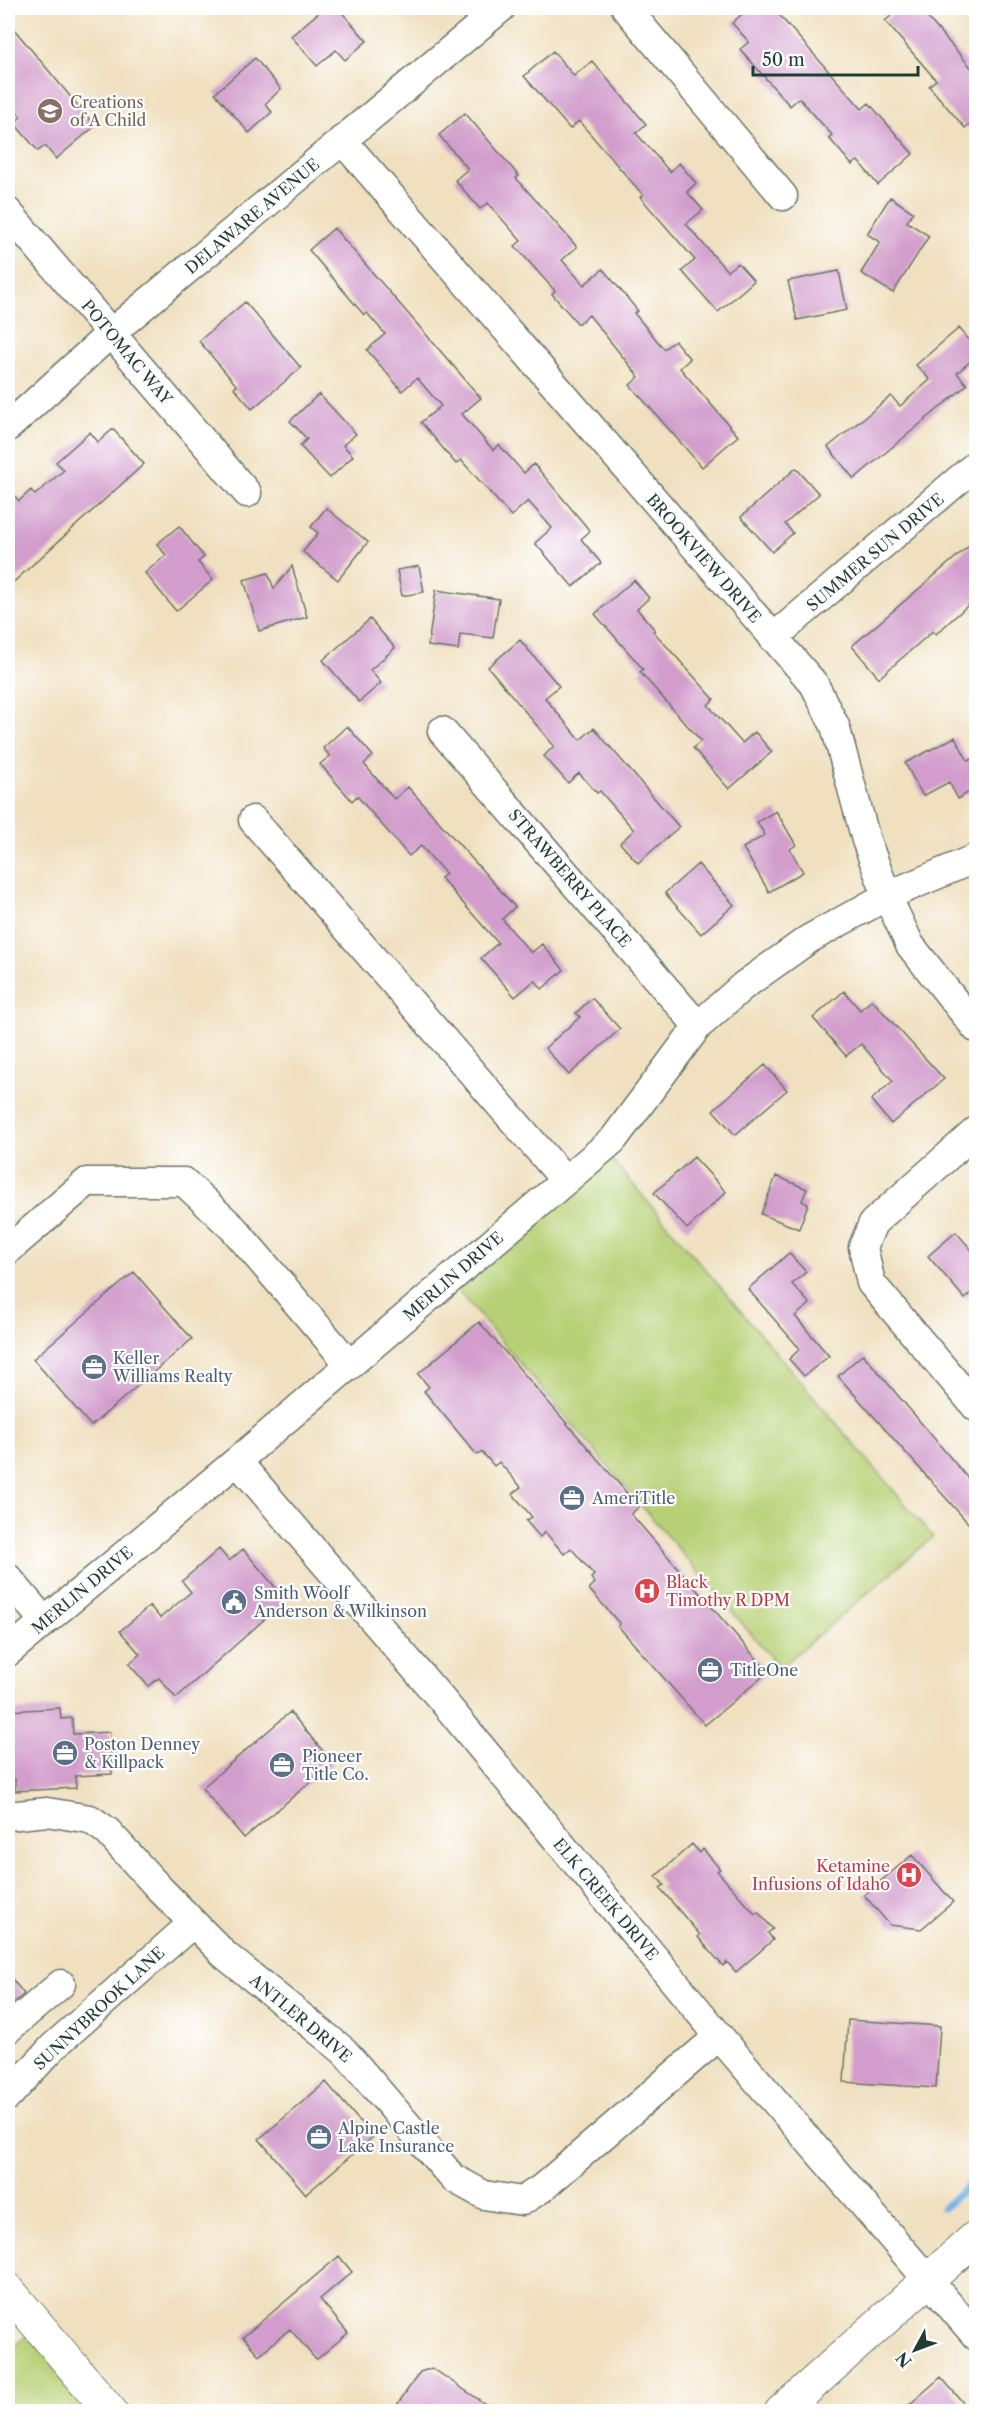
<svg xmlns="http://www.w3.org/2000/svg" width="984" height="2419" font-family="'Libre Caslon Text',serif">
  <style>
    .green { fill: #b7d075; stroke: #6b8654; stroke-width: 1.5 }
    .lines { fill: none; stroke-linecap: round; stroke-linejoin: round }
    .stream { stroke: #74b1e6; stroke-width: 7 }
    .building { fill: #d29dcc }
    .minor-casing { stroke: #687665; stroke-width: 31 }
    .major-casing { stroke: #687665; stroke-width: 35 }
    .minor { stroke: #fff; stroke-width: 28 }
    .major { stroke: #fff; stroke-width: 33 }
    .labels { text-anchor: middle; stroke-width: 4.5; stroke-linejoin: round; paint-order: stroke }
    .education-label { font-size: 16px; fill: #785e54; stroke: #fff; text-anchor: start }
    .street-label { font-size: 16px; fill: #1f3d34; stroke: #fff }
    .service-label { font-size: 16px; fill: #4e5e75; stroke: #fff; text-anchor: start }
    .health-label { font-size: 16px; fill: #be3a42; stroke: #fff; text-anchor: start }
  </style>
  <rect width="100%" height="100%" fill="#fff"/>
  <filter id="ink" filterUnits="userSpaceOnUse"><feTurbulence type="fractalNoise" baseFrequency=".0167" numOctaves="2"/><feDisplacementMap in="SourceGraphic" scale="12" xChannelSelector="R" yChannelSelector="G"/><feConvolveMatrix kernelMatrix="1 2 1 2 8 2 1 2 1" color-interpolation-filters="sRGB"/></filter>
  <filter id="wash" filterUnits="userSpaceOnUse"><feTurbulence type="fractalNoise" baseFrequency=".008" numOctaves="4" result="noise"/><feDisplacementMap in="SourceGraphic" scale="24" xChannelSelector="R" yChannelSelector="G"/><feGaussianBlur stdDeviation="1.35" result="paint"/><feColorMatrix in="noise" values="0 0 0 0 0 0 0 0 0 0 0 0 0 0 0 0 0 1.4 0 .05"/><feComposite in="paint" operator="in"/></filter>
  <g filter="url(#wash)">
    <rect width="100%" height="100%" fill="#f0e0c0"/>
    <path class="green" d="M602,1148l331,389 -153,131 -331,-388z
      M38,2326l73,85h-103v-59z"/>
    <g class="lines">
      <path class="stream" d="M943,2208l33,-30"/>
    </g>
    <g id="blocks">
      <path class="building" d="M324,8h14l29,33 -22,19 -9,-10 -19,16 -26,-30z
        M749,8h24l89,101 7,-6 44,51 -35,31 -20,-24 -6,4 -23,-27 3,-3 -33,-37 -9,8 -50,-57 9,-7 -17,-19z
        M900,8h37l-10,9 49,56v46l-11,9 -36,-42 7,-6 -51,-59z
        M8,22l87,104 -39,33 -11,-13 -7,5 -24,-28 7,-6 -13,-16z
        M553,51l21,25 18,-15 54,63 -10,9 34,39 9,-9 17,20 -9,9 16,18 -17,14 41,47 11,-8 16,18 -36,31 -36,-41 13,-11 -55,-63 3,-2 -64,-74 -9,8 -46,-53z
        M255,58l26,31 -16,15 7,8 -23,21 -34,-40z
        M465,113l54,63 -3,2 61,69 -15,13 22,25 19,-16 35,42 -4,2 30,36 11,-8 15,18 -10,9 58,68 -36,31 -72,-82 9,-8 -50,-62 -11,9 -26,-30 3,-3 -40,-45 6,-5 -33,-38 -8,6 -25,-29 13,-11 -29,-34z
        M890,197l23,15 -6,10 22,14 -36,57 -32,-20 19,-31 -13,-8z
        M334,228l147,170 -19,16 31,36 6,-5 25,28 10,-9 56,67 -9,8 20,24 -28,24 -38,-44 17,-15 -24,-27 -17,15 -50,-56 -5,4 -35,-42 20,-16 -24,-28 -15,13 -35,-41 18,-16 -18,-21 -3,2 -55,-65z
        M839,271l8,39 -50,10 -9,-39z
        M245,302l56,66 -49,41 -18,-21 3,-2 -38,-45z
        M959,328l17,20v8l-19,17 10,12 -113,94 -26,-32 63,-51 9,10 30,-26 -14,-15z
        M319,394l37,40 -13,11 10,11 -23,22 -30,-32 7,-7 -17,-18z
        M113,429l31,35 -136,123v-99l11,13 12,-11 4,5 29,-25 -8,-8 34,-30 8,10z
        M796,468l23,26 -34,30 8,9 -21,19 -31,-35z
        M326,508l42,34 -30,38 -35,-28 15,-19 -7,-6z
        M179,526l25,31 -6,5 15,18 -37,31 -31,-38 21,-18 -9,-11z
        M976,540v58l-40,36 -3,-3 -54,47 -27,-32z
        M292,566l15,51 -48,14 -15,-51 24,-7 6,16z
        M419,566l5,26 -22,4 -5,-26z
        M634,580l15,18 -12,11 18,21 -2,1 61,68 -6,6 34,38 13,-11 17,20 -43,37 -36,-41 8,-7 -61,-69 3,-3 -48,-55z
        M436,590l63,9 -6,39 -33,-4 -2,16 -30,-4z
        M370,619l25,29 -25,22 11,13 -22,19 -36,-42z
        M520,640l39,46 -14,12 35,42 14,-12 85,99 -41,36 -18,-20 14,-13 -34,-39 -3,2 -18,-20 -11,10 -24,-27 10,-10 -66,-79z
        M347,726l26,30 -9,8 30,35 14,-12 107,120 -13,12 29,34 11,-9 22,26 -22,19 -7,-9 -20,17 -34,-39 17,-15 -57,-65 5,-4 -25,-28 -12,10 -52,-60 -5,5 -32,-37 10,-8 -7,-8z
        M955,737l13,24 8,-4v31l-18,11 -9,-17 -26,14 -18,-33z
        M776,811l20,34 -6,4 13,23 -34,20 -26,-44 22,-13 -8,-13z
        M698,864l36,41 -33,29 -36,-41z
        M844,991l16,19 12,-10 72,79 -53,45 -20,-24 22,-19 -32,-37 -15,12 -33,-38z
        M592,998l28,31 -51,46 -24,-27 35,-31 -4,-4z
        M765,1065l22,25 -52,45 -22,-25z
        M694,1157l32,35 -39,37 -33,-36z
        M776,1176l31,13 -5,12 6,3 -9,25 -38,-15z
        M956,1232l20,23v34l-11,10 -37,-43z
        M789,1253l17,19 -14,12 18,20 -15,12 34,40 -25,20 -15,-17 11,-10 -52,-60z
        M134,1272l58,67 -101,87 -58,-67z
        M479,1322l160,185 -8,7 137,158 -63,53 -87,-99 2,-2 -31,-35 6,-6 -4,-5 3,-3 -23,-27 -7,6 -19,-22 -5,5 -14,-16 6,-4 -19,-23 8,-7 -22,-25 -5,4 -12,-14 -5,3 -53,-64 5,-4 -11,-13z
        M863,1354l113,134v44l-138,-156z
        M219,1549l10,12 14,-12 43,51 -110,98 -17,-20 -11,8 -19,-22 11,-10 -20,-23 30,-25 10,12 31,-26 -9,-11z
        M60,1708l1,11 11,-1 1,16 37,-2 2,42 -37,2 1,12 -61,3v-12h-7v-68z
        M290,1712l43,51 -89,75 -42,-50z
        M692,1844l8,9 3,-4 17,20 -3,2 38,43 3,-2 15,17 -5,4 5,7 -37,32 -9,-10 -4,4 -25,-29 2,-2 -40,-47 4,-3 -8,-9z
        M912,1855l41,47 -32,27 -31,-4 -26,-30z
        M8,1974l16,20 -16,14z
        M848,2020l92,6 -4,62 -92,-6z
        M326,2082l47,55 -67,57 -47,-55z
        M339,2256l13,16 -32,27 28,34 -32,27 -26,-31 -31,26 -16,-18z
        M432,2368l65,44h-105l28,-40z
        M941,2377l30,35h-70z"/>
    </g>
  </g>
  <g filter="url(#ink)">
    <use href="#blocks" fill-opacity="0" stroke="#687665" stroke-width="1.5"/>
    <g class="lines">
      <g class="minor-casing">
        <path id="minor" d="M626,8l157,188
          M342,140l472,544 21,42 31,114 21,56 23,49 66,83
          M8,212l239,281
          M8,427l103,-94 390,-325
          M773,638l203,-173
          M442,731l256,295
          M253,820l312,360
          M976,1131l-103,92 -10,24 8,36 105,124
          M8,1250l79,-68h97l50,47 116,136
          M237,1461l205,239 277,336 257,300
          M8,1578l36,43
          M8,1652l229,-191 376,-321 85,-114 45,-40 66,-47 78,-43 89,-38
          M8,1816l39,-4 43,7 17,12 52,57 67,68 118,95 109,127 31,17 38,6 20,-13 177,-152
          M8,2029l53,-45
          M8,2096l46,-50 139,-123"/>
      </g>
      <g class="major-casing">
        <path id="major" d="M8,2290l103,122
          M781,2412l195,-175"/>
      </g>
      <use href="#minor" class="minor"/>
      <use href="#major" class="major"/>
    </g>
  </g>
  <defs>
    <g id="school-disc" transform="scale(1.35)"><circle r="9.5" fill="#8d6e63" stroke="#fff"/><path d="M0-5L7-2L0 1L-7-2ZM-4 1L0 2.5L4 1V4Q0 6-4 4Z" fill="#fff"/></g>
    <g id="office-disc" transform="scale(1.35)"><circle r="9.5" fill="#5c6f8a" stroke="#fff"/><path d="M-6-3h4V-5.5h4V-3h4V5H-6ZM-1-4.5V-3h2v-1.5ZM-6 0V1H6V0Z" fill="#fff"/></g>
    <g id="hospital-disc" transform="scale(1.35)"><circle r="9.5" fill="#e0444e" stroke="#fff"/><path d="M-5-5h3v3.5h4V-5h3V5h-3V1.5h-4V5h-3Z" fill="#fff"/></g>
    <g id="civic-disc" transform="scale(1.35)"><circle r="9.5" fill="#5c6f8a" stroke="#fff"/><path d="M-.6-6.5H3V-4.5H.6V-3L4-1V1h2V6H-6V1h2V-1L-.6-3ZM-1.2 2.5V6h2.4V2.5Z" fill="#fff"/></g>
  </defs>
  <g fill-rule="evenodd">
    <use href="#school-disc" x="50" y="111"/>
    <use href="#office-disc" x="94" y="1367"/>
    <use href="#office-disc" x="572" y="1498"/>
    <use href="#hospital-disc" x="647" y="1591"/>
    <use href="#civic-disc" x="234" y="1602"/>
    <use href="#office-disc" x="710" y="1670"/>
    <use href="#office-disc" x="65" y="1753"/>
    <use href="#office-disc" x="282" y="1765"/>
    <use href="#hospital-disc" x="909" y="1875"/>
    <use href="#office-disc" x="319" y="2137"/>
  </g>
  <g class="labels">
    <g class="education-label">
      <text x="70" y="108">Creations<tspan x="70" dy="18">of A Child</tspan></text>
    </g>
    <g class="street-label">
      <text transform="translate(252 216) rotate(-40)" y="6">DELAWARE AVENUE</text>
      <text transform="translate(127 352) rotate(50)" y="6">POTOMAC WAY</text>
      <text transform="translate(875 552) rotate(-40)" y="6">SUMMER SUN DRIVE</text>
      <text transform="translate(704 558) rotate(49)" y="6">BROOKVIEW DRIVE</text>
      <text transform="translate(570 878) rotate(49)" y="6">STRAWBERRY PLACE</text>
      <text transform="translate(453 1276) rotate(-41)" y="6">MERLIN DRIVE</text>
      <text transform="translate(82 1590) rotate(-40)" y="6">MERLIN DRIVE</text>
      <text transform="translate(606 1899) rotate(50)" y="6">ELK CREEK DRIVE</text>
      <text transform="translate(99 2008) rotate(-43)" y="6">SUNNYBROOK LANE</text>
      <text transform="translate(301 2018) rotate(40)" y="6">ANTLER DRIVE</text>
    </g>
    <g class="service-label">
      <text x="113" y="1364">Keller<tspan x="113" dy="18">Williams Realty</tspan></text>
      <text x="592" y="1504">AmeriTitle</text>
      <text x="254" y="1599">Smith Woolf<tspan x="254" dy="18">Anderson &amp; Wilkinson</tspan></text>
      <text x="730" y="1676">TitleOne</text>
      <text x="84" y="1750">Poston Denney<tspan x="84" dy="18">&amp; Killpack</tspan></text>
      <text x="302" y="1762">Pioneer<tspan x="302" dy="18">Title Co.</tspan></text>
      <text x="338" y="2134">Alpine Castle<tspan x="338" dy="18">Lake Insurance</tspan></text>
    </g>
    <g class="health-label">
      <text x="666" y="1588">Black<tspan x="666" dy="18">Timothy R DPM</tspan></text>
      <text x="890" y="1872" text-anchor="end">Ketamine<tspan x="890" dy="18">Infusions of Idaho</tspan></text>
    </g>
  </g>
  <rect width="984" height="2419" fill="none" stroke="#fff" stroke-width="30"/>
  <g transform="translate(915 2350) rotate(229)" stroke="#ffffff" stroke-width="4.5" paint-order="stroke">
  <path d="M0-4.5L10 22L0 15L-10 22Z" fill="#1f3d34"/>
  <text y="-9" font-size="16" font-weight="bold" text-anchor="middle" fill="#1f3d34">N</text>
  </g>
  <path d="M753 66v9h165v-9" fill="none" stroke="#1f3d34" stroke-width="3"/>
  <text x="762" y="66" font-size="18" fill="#1f3d34" stroke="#ffffff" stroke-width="4.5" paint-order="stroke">50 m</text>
</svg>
